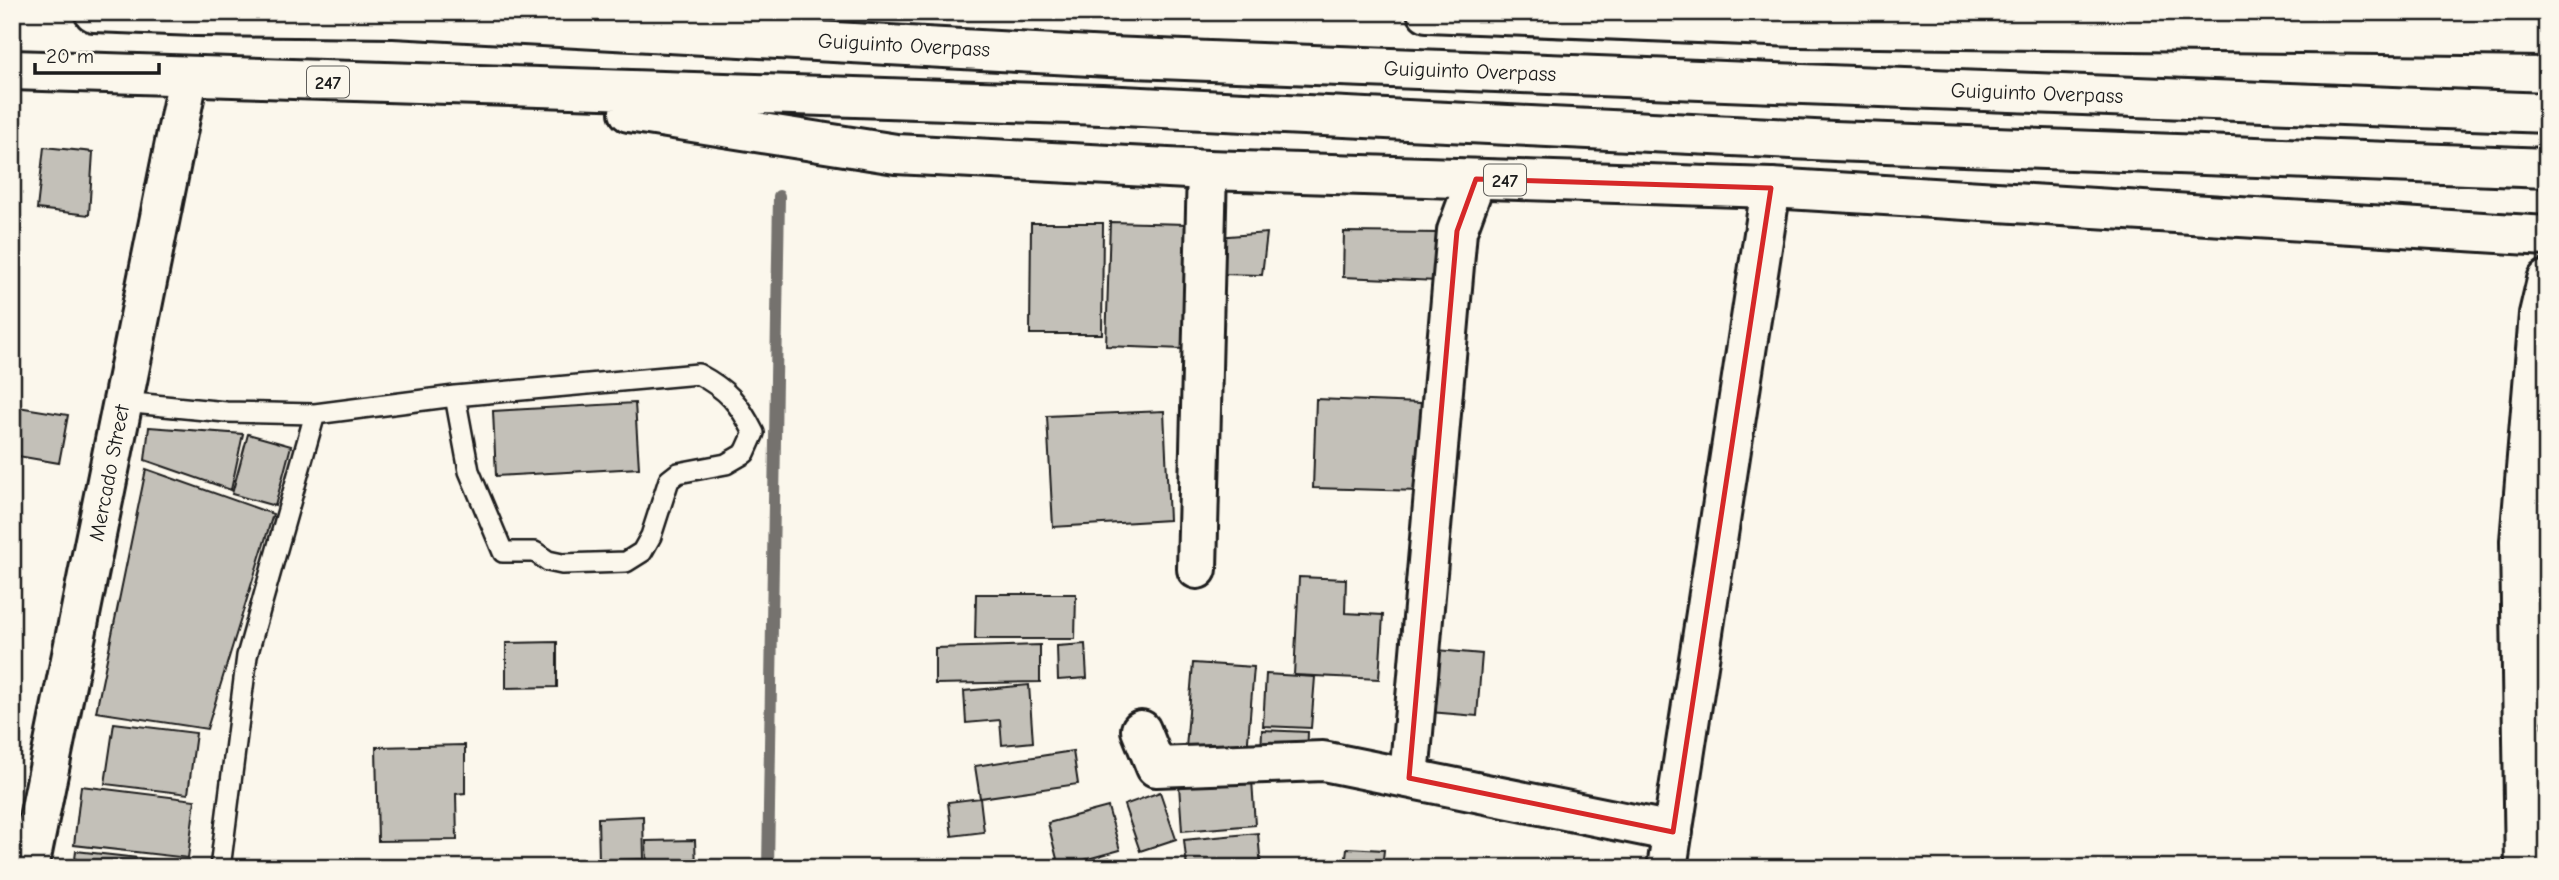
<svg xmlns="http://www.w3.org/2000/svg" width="2559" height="880" font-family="'Comic Neue',sans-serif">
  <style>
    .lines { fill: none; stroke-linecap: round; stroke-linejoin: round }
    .stream { stroke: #74726e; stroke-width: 12 }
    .building { fill: #c3c0b8; stroke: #1c1c1c; stroke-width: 2 }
    .lane-casing { stroke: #1c1c1c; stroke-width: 24 }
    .street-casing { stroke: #1c1c1c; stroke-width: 44 }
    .secondary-casing { stroke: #1c1c1c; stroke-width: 44 }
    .highway-casing { stroke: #1c1c1c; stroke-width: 44 }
    .lane { stroke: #fbf7ec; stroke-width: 19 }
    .street { stroke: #fbf7ec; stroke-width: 38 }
    .secondary { stroke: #fbf7ec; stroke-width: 38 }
    .highway { stroke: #fbf7ec; stroke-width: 38 }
    .marked { fill: none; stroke: #d62828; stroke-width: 5; stroke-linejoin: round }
    .labels { text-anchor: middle; stroke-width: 5; stroke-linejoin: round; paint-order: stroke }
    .shield { fill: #fbf7ec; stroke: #5f5e5a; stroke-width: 2 }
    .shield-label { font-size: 19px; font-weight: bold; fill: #1c1c1c }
    .street-label { font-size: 21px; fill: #1c1c1c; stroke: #fbf7ec }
  </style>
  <rect width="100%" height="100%" fill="#fbf7ec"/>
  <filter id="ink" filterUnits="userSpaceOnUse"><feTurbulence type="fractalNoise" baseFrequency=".0143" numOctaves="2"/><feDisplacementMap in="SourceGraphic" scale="14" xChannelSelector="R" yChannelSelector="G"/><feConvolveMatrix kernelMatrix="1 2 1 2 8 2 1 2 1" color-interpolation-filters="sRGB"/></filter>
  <g filter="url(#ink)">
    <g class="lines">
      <path class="stream" d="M768,868l11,-672"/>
    </g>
    <path class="building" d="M44,147l49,5 -4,63 -52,-6z
      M1110,222l77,2 -4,125 -77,-3z
      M1031,223h72l-1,111h-72z
      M1344,232l98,1 -4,48 -95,-4z
      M1267,233l-5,42 -43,-1 -3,-37z
      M1316,399l105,4 -1,88 -107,-3z
      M635,403l4,65 -143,8 -3,-65z
      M12,406l56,9 -9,48 -47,-8z
      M1164,411l5,109 -116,7 -6,-111z
      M149,427l94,7 -12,56 -86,-30z
      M248,434l43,12 -16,60 -43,-12z
      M146,469l127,45 -66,215 -111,-17z
      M1299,577l47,2 -1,34 38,2 -4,64 -85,-4z
      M976,594h100l-1,45h-100z
      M557,642v45l-51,1v-45z
      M1085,644l2,34 -29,2 -1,-34z
      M1040,645v37l-105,2v-36z
      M1437,650l45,4 -5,62 -47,-4z
      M1193,663l61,4 -7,86 -61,-5z
      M1266,674l49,3 -4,51 -48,-2z
      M1029,685l4,57 -31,3 -2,-25 -34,3 -2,-32z
      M114,723l82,10 -8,61 -83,-10z
      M1262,730l46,2 -1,26 -46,-2z
      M465,745v48l-9,1 1,46 -79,1 -2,-94z
      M1073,751l5,33 -98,14 -5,-32z
      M1252,780l3,45 -73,6 -3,-46z
      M81,786l114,14 -7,58 -114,-13z
      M1160,792l16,47 -36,12 -16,-46z
      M980,798l4,34 -32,4 -4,-34z
      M1108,807l12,43 -61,17 -11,-44z
      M643,816l1,43 -45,2 -1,-43z
      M1258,833l3,35h-74l-3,-28z
      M695,840l1,28h-49l-1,-27z
      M1347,848l37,2 -2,18h-37z
      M76,851l123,14v3h-125z
      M1109,858l2,10h-28v-4z"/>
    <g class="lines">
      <g class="lane-casing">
        <path id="lane" d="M123,402l103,10 89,2 140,-18 243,-22c30,16 41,29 56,59l-9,20 -19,11 -48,9 -9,7 -18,56 -9,16 -16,10 -64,2 -14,-3 -13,-9h-32l-34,-81 -14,-75
          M220,868l27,-212 68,-242"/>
      </g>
      <g class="street-casing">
        <path id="street" d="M1197,569l10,-399
          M1141,730l15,37 167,-6 350,71
          M1409,778l48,-547 19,-52
          M1667,868l104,-680"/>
      </g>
      <g class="secondary-casing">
        <path id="secondary" d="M29,868l159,-790
          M2525,868l-5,-327 19,-227 8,-34"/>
      </g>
      <g class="highway-casing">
        <path id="highway" d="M94,12l102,4 198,2 715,39 1438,56
          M1427,12l370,15 750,9
          M12,70l1090,35 732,36 713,27
          M629,112l267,42 311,16 564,18 776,48"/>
      </g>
      <use href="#lane" class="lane"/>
      <use href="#street" class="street"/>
      <use href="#secondary" class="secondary"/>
      <use href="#highway" class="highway"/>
    </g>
  </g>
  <path class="marked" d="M1476,179l295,9 -98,644 -264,-54 48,-547z"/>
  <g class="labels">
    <g class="shield">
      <rect x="307" y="66.5" width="42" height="31" rx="5"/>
      <rect x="1484" y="164.5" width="42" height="31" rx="5"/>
    </g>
    <g class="shield-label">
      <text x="328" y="89">247</text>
      <text x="1505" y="187">247</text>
    </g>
    <g class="street-label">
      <text transform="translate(904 45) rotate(3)" y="7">Guiguinto Overpass</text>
      <text transform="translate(1470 71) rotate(2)" y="7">Guiguinto Overpass</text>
      <text transform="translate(2037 93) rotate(2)" y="7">Guiguinto Overpass</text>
      <text transform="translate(109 473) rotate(-79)" y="7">Mercado Street</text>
    </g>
  </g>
  <rect width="2559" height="880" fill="none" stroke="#fbf7ec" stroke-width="42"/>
  <rect x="21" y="21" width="2517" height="838" fill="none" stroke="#1c1c1c" stroke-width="2.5" filter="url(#ink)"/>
  <path d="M35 63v10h124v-10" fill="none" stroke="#1c1c1c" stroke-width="3.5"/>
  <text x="46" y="63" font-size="21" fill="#1c1c1c" stroke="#fbf7ec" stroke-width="5" paint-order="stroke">20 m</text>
</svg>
